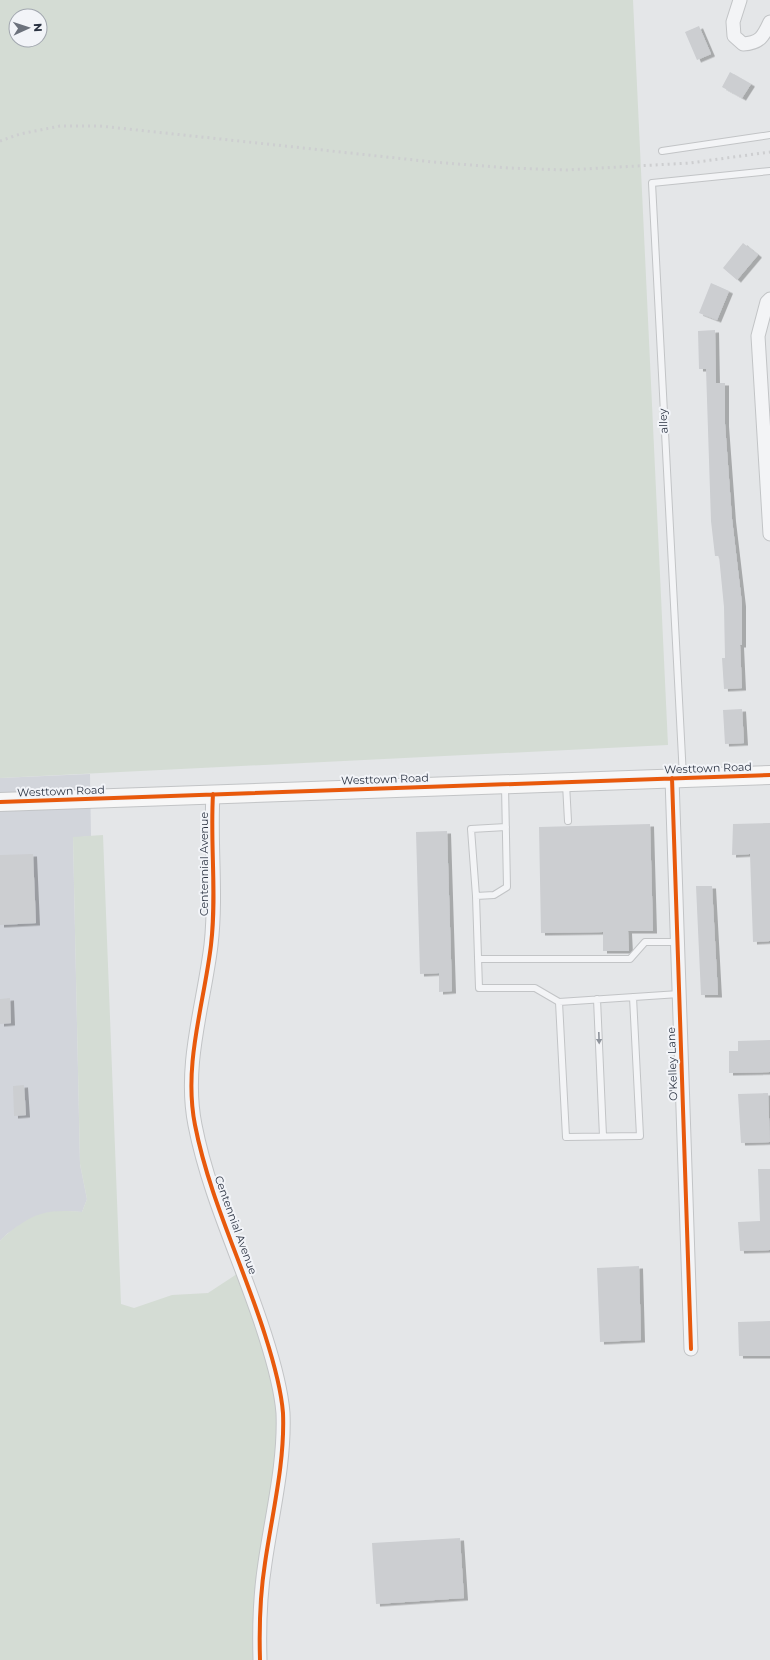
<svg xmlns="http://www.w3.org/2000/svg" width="770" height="1660" font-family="Montserrat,sans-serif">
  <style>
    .built { fill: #d2d5db }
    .green { fill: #d4dcd4; fill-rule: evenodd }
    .building { fill: #ccced1; filter: url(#shadow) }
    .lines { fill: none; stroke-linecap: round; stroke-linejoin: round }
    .lane-casing { stroke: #c2c4c6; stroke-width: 8 }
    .street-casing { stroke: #c2c4c6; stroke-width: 15 }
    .secondary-casing { stroke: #c2c4c6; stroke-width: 20 }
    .lane { stroke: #f3f4f6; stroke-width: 6 }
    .street { stroke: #f3f4f6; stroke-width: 13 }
    .secondary { stroke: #f7f7f7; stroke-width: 18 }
    .rail { stroke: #cdced0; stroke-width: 3; stroke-dasharray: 2 4; stroke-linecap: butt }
    .cycleway-casing { stroke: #f2f4f8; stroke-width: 6 }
    .cycleway { stroke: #e8590c; stroke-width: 4 }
    .oneway { fill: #8f949c }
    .labels { text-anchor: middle; stroke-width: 4; stroke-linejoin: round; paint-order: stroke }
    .street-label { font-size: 11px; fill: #2b3342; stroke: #f2f4f8 }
  </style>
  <defs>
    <filter id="shadow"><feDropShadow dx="4" dy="2.5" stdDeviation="0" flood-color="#0004"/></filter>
  </defs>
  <rect width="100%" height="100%" fill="#e4e6e8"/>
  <path class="built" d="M90,774l1,62 -18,2 7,326 7,35 -5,13 -17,-1 -57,22 -8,8v-463z"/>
  <path class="green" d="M0,0h633l35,745 -668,33zM16,16h24v24h-24z
    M103,835l18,469 13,4 38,-13 36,-2 35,-23 40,141 -23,249h-260v-419c9,-10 29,-24 41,-27 13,-4 28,-3 41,-2l5,-13 -7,-35 -7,-327z"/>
  <path class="building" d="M699,26l12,28 -14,6 -12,-28z
    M730,72l21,12 -9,14 -20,-11z
    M743,243l15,12 -21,25 -14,-12z
    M711,283l18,8 -12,29 -18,-7z
    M715,330l1,53h9v41l7,95 10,85v41h-2l2,43 -18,1 -2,-31h3l-1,-51 -5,-51h-4l-4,-35 -5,-152h-7l-1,-38z
    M742,709l2,34 -19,1 -2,-34z
    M770,823v118l-17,1 -3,-88 -18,1 1,-31z
    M650,824l3,107h-25l1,20h-26v-19l-62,1 -2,-106z
    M447,831l5,160 -13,1v-19l-19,1 -4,-142z
    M33,854l3,69 -36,2v-70z
    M696,886h16l6,109h-17z
    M10,998l1,25 -11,1v-25z
    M770,1040v32l-41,1v-22h9v-10z
    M24,1085l2,30 -12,1 -1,-30z
    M768,1093l2,49 -29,1 -3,-49z
    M758,1169h12v81l-30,1 -2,-29 22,-1z
    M639,1266l2,74 -41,2 -3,-74z
    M770,1321v35h-31l-1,-34z
    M460,1538l4,60 -88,6 -4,-61z"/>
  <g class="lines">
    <g class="lane-casing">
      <path id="lane" d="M662,151l108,-16
        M683,777l-31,-594 118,-12
        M566,784l2,37
        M505,786l2,101 -13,8 -18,1 -5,-67 35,-2
        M476,896l3,92h56l24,14 120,-8
        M478,959h152l15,-17h32
        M597,999l6,137
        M559,1002l7,135 74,-1 -7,-139"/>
    </g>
    <g class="street-casing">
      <path id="street" d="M740,0l-7,22 1,14 9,8c17,-1 20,-7 27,-22
        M770,299l-3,3 -9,34 12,198
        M672,778l19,571
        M213,794c-3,51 4,100 -2,151 -7,59 -28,120 -16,180 14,72 48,140 70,210 8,25 16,52 18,78 2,50 -11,101 -18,150 -5,32 -6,64 -5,97"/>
    </g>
    <g class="secondary-casing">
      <path id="secondary" d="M0,802l770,-27"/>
    </g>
    <use href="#lane" class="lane"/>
    <use href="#street" class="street"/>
    <use href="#secondary" class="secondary"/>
    <path class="rail" d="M0,141l20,-7 40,-8h40l333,36 76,6 57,2 124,-7 80,-11"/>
    <g class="cycleway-casing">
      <path id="cycleway" d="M672,778l19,571
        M213,794c-3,51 4,100 -2,151 -7,59 -28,120 -16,180 14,72 48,140 70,210 8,25 16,52 18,78 2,50 -11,101 -18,150 -5,32 -6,64 -5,97
        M0,802l770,-27"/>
    </g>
    <use href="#cycleway" class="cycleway"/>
  </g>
  <defs><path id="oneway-solid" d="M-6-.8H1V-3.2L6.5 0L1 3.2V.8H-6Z"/></defs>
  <use class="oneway" href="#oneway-solid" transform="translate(599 1038) rotate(88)"/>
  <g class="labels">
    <g class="street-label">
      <text transform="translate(663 421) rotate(-93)" y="4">alley</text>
      <text transform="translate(708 768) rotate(-2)" y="4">Westtown Road</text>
      <text transform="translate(385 779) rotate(-2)" y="4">Westtown Road</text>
      <text transform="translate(61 791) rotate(-2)" y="4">Westtown Road</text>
      <text transform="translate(204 864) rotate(-90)" y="4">Centennial Avenue</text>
      <text transform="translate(672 1064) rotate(-92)" y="4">O'Kelley Lane</text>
      <text transform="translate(236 1225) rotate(70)" y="4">Centennial Avenue</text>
    </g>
  </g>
  <g transform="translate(28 28) rotate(87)"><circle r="19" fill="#f2f4f8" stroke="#a2a7af"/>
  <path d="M0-3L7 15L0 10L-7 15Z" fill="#6c727c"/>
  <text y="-6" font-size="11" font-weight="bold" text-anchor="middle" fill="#2b3342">N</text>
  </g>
</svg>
